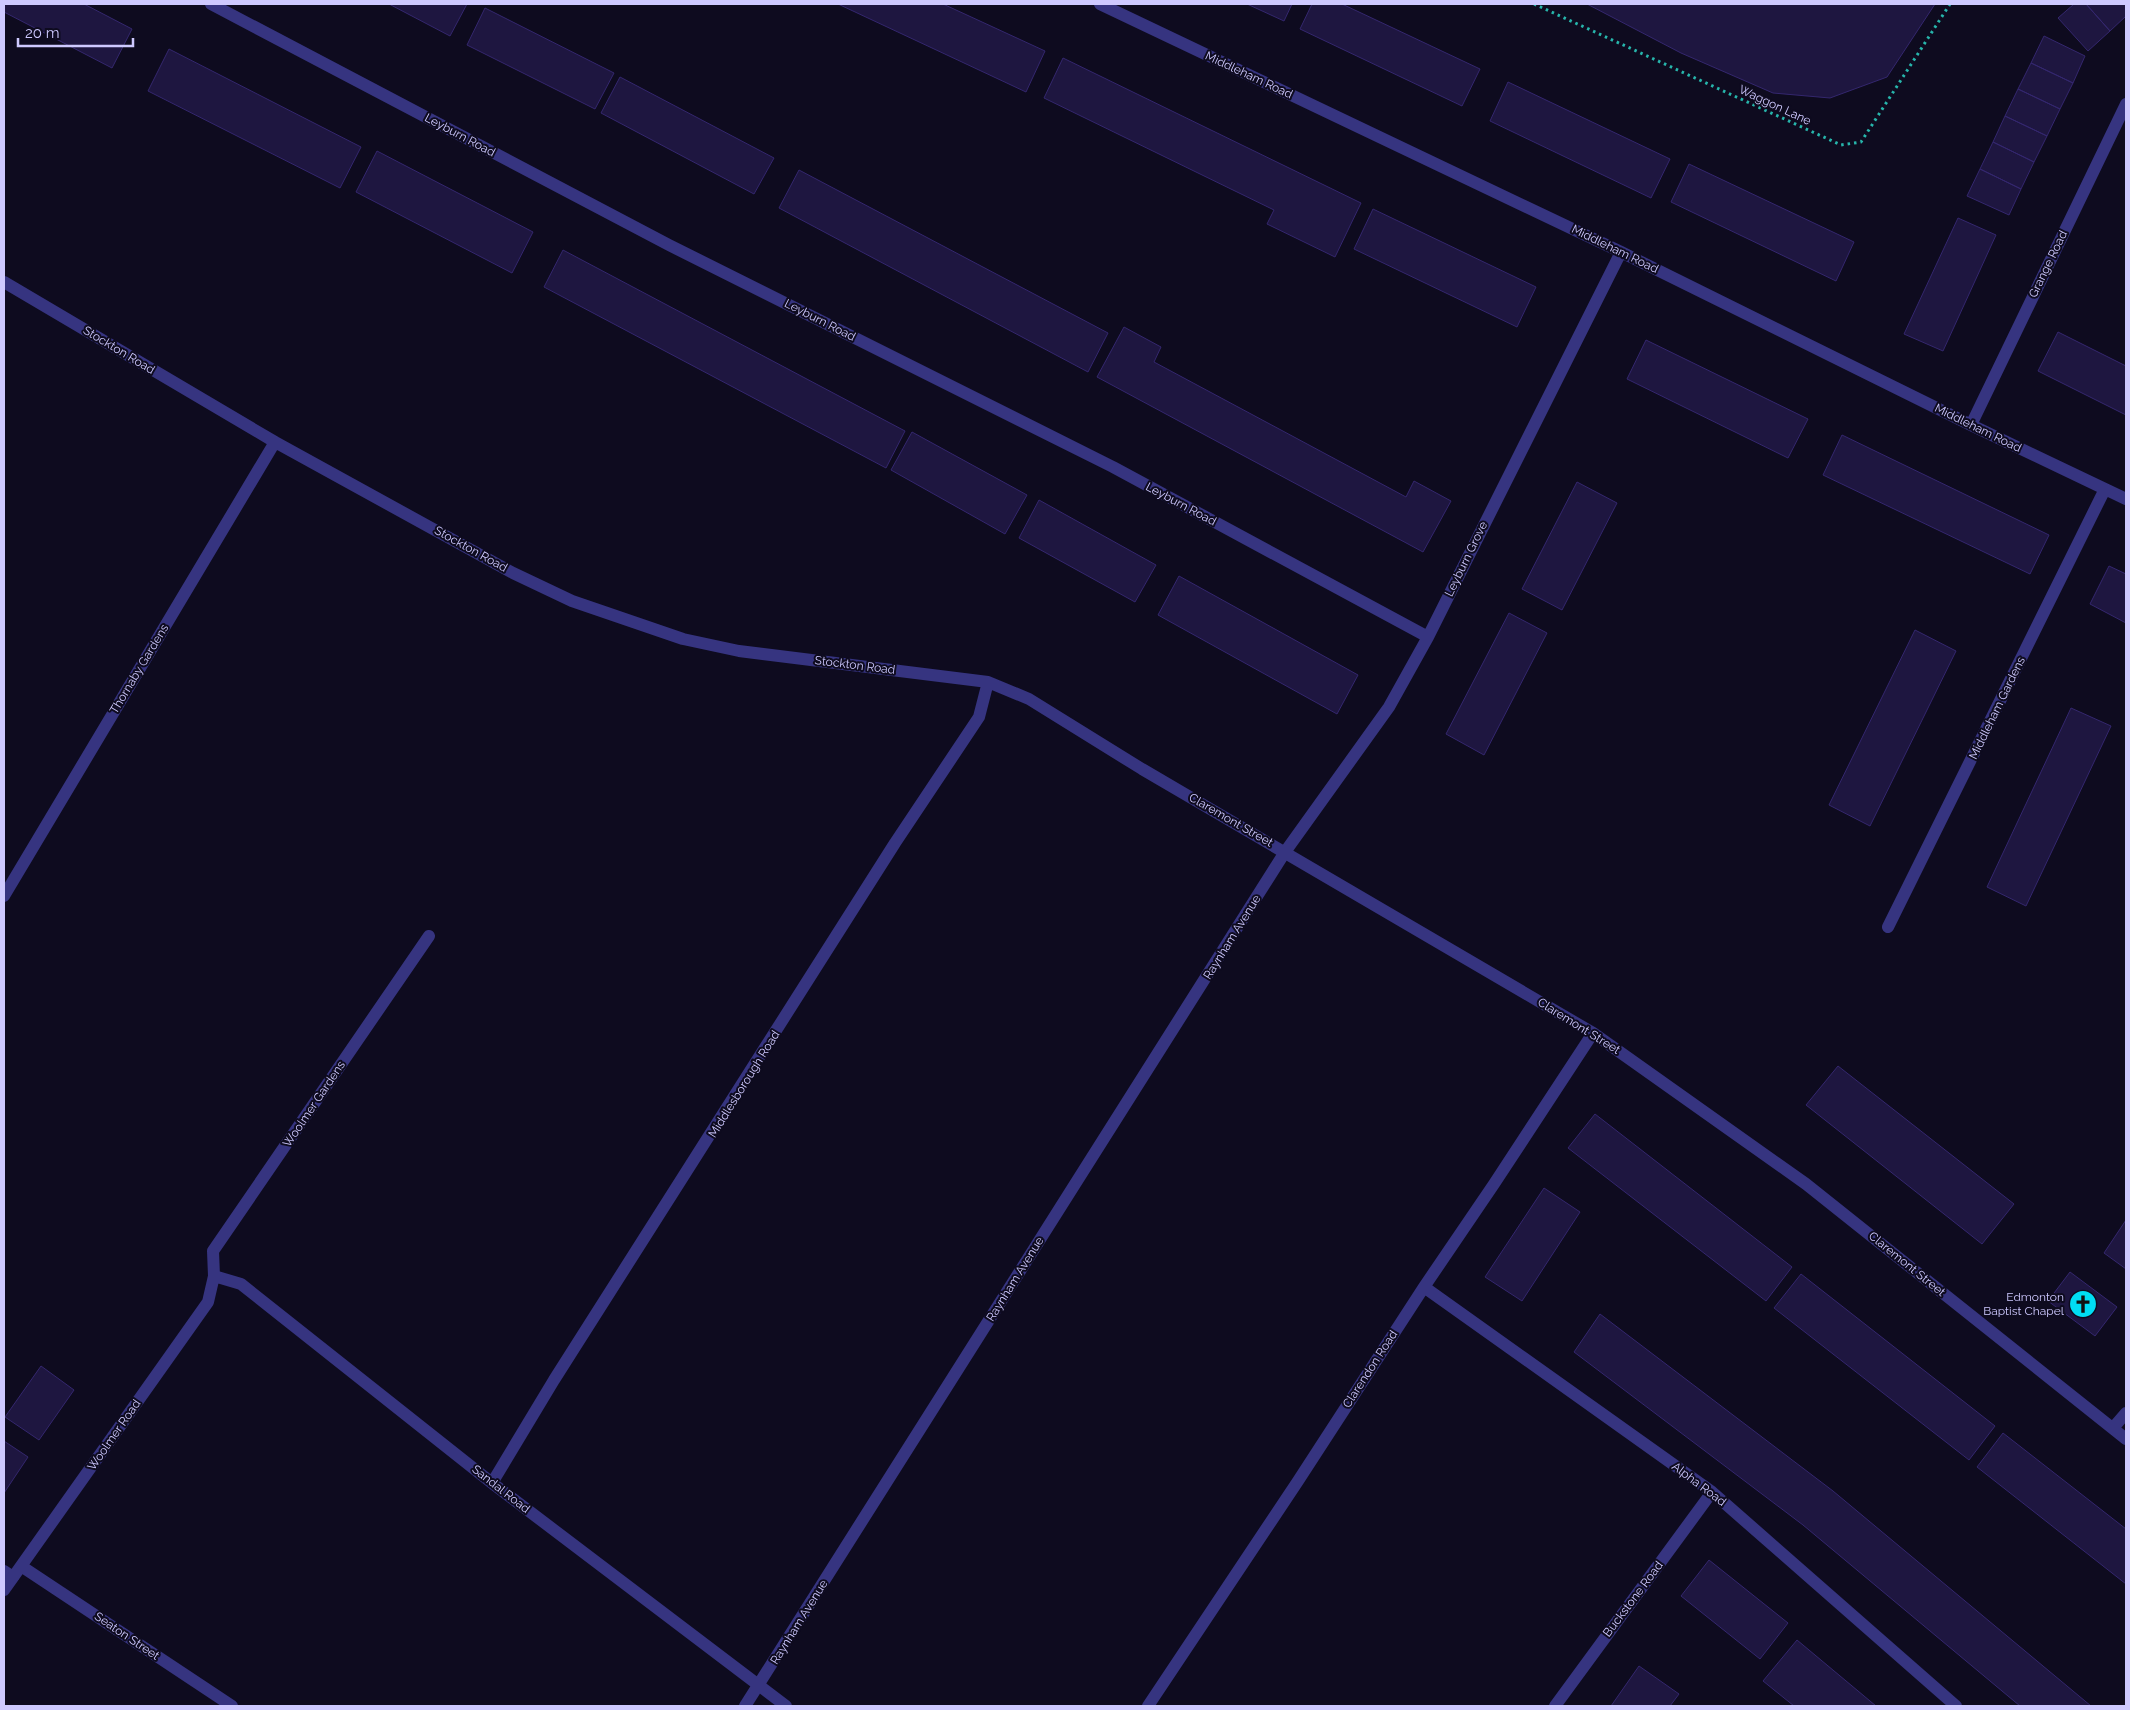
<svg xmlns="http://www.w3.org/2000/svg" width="2130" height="1710" font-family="Raleway,sans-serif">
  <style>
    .building { fill: #1e1640; stroke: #34276e }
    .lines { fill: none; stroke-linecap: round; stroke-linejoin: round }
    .path { stroke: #27b5ab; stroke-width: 3; stroke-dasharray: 2.5 4; stroke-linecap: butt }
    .lane { stroke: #363480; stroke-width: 12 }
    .street { stroke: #363480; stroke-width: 12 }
    .labels { text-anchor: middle; stroke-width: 4; stroke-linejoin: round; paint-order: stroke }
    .street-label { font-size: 12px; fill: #cec9ff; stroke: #0e0b1f }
    .poi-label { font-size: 12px; fill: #cec9ff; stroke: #0e0b1f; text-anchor: end }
  </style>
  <rect width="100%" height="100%" fill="#0e0b1f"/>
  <path class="building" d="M4,4h80l48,25 -20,39 -108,-56z
    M389,4h78l-17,32z
    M838,4h105l102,47 -19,41z
    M1247,4h45l-8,17z
    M1312,4h30l138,65 -18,37 -162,-77z
    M1587,4h348l-48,73 -57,21 -57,-5 -92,-40z
    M2074,4h12l24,27 -22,20 -30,-33z
    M2086,4h40v12l-16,15z
    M485,8l129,65 -19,36 -128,-64z
    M2044,36l41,20 -12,27 -42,-20z
    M169,49l192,98 -21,41 -192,-97z
    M1063,58l298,145 -26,54 -68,-33 7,-14 -230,-112z
    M2031,63l42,20 -13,26 -42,-20z
    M620,77l154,81 -20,36 -153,-81z
    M1508,82l162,77 -19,39 -161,-77z
    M2018,89l42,20 -13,27 -42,-20z
    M2005,116l42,20 -13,26 -41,-20z
    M1993,142l41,20 -13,27 -41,-20z
    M377,151l156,81 -21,41 -156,-81z
    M1689,164l165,78 -18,39 -165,-79z
    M1980,169l41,20 -12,26 -42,-19z
    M799,170l309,163 -20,39 -309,-164z
    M1373,209l163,78 -19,40 -163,-78z
    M1958,218l38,17 -53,116 -39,-17z
    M563,250l342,181 -19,37 -342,-181z
    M1124,327l37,20 -7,15 252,135 8,-16 37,20 -28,51 -326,-175z
    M2058,332l68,34v49l-88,-44z
    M1646,340l162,79 -20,39 -161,-79z
    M912,432l115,63 -22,39 -114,-64z
    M1842,435l207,100 -19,39 -207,-99z
    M1577,482l40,21 -55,107 -40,-21z
    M1039,500l117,65 -21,37 -116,-64z
    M2109,566l17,8v49l-36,-19z
    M1179,576l179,99 -21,39 -179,-99z
    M1509,613l38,20 -63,122 -38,-21z
    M1915,630l41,21 -86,175 -41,-21z
    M2071,708l40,18 -85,180 -39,-19z
    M1838,1066l176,138 -32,40 -176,-139z
    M1595,1114l197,153 -26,34 -198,-153z
    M1544,1188l36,24 -58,89 -37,-24z
    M2126,1220v49l-22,-16z
    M2070,1272l47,35 -22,29 -47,-35z
    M1801,1274l194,152 -26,34 -195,-152z
    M1600,1314l233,177 258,215h-71l-217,-181 -229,-173z
    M41,1366l33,24 -35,50 -34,-23z
    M2003,1433l123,96v55l-149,-117z
    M4,1441l24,16 -24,36z
    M1709,1560l79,63 -28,36 -79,-63z
    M1797,1640l79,66h-82l-31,-25z
    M1639,1666l40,28 -9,12h-59z"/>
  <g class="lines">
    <path class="path" d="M1534,4l307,141 20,-3 89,-138"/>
    <path class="lane" d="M4,1571l9,6"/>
    <path class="street" d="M211,4l458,241 444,222 315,170
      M1100,4l521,248 350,173 155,74
      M4,282l271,160 238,131 59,28 111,38 56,12 249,31 41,17 113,70 451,264 213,151 320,255
      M1971,425l155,-321
      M4,896l271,-454
      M1888,927l217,-438
      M214,1276l27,8 251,199 294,223
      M1424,1287l288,205 244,214
      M2113,1428l13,-15
      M492,1483l62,-103 341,-537 84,-126 9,-35
      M21,1566l211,140
      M4,1590l204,-288 6,-26 -1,-25 216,-315
      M745,1706l540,-854 104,-145 39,-70 193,-385
      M1148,1706l150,-225 126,-194 70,-103 99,-151
      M1555,1706l157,-214"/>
  </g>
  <defs>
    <g id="church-disc" transform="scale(1.4375)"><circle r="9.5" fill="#00ddf4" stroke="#0e0b1f"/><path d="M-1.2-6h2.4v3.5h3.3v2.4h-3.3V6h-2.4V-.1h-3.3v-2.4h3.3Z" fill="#111"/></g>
  </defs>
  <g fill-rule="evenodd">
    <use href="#church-disc" x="2083" y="1304"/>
  </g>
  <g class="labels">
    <g class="street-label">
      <text transform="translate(1249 75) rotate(25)" y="4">Middleham Road</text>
      <text transform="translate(1775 105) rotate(25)" y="4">Waggon Lane</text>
      <text transform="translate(460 135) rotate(28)" y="4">Leyburn Road</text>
      <text transform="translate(1615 249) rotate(26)" y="4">Middleham Road</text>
      <text transform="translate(2048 264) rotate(-64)" y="4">Grange Road</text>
      <text transform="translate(820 320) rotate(27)" y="4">Leyburn Road</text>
      <text transform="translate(119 350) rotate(31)" y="4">Stockton Road</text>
      <text transform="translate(1978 428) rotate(26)" y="4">Middleham Road</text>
      <text transform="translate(1181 504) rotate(28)" y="4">Leyburn Road</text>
      <text transform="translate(471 549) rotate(29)" y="4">Stockton Road</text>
      <text transform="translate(1466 559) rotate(-64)" y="4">Leyburn Grove</text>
      <text transform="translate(855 665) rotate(7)" y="4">Stockton Road</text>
      <text transform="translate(139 669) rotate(-59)" y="4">Thornaby Gardens</text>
      <text transform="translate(1997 708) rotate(-64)" y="4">Middleham Gardens</text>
      <text transform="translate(1231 820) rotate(30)" y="4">Claremont Street</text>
      <text transform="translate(1232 937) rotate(-58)" y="4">Raynham Avenue</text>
      <text transform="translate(1579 1026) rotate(32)" y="4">Claremont Street</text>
      <text transform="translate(744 1084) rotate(-58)" y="4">Middlesborough Road</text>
      <text transform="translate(314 1104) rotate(-56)" y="4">Woolmer Gardens</text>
      <text transform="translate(1907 1264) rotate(39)" y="4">Claremont Street</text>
      <text transform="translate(1015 1279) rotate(-58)" y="4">Raynham Avenue</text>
      <text transform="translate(1370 1369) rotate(-57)" y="4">Clarendon Road</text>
      <text transform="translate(114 1435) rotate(-55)" y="4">Woolmer Road</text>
      <text transform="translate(1699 1484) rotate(37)" y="4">Alpha Road</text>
      <text transform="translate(501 1489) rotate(38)" y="4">Sandal Road</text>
      <text transform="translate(1633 1599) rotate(-53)" y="4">Buckstone Road</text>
      <text transform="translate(799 1622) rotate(-58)" y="4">Raynham Avenue</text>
      <text transform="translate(127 1636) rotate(34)" y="4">Seaton Street</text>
    </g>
    <g class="poi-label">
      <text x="2064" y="1301">Edmonton<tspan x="2064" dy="14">Baptist Chapel</tspan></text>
    </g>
  </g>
  <rect width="2130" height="1710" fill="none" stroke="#cec9ff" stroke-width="10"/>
  <path d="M18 38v8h115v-8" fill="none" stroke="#cec9ff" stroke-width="2.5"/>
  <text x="25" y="38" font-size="15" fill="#cec9ff" stroke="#0e0b1f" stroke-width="4" paint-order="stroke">20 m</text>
</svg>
